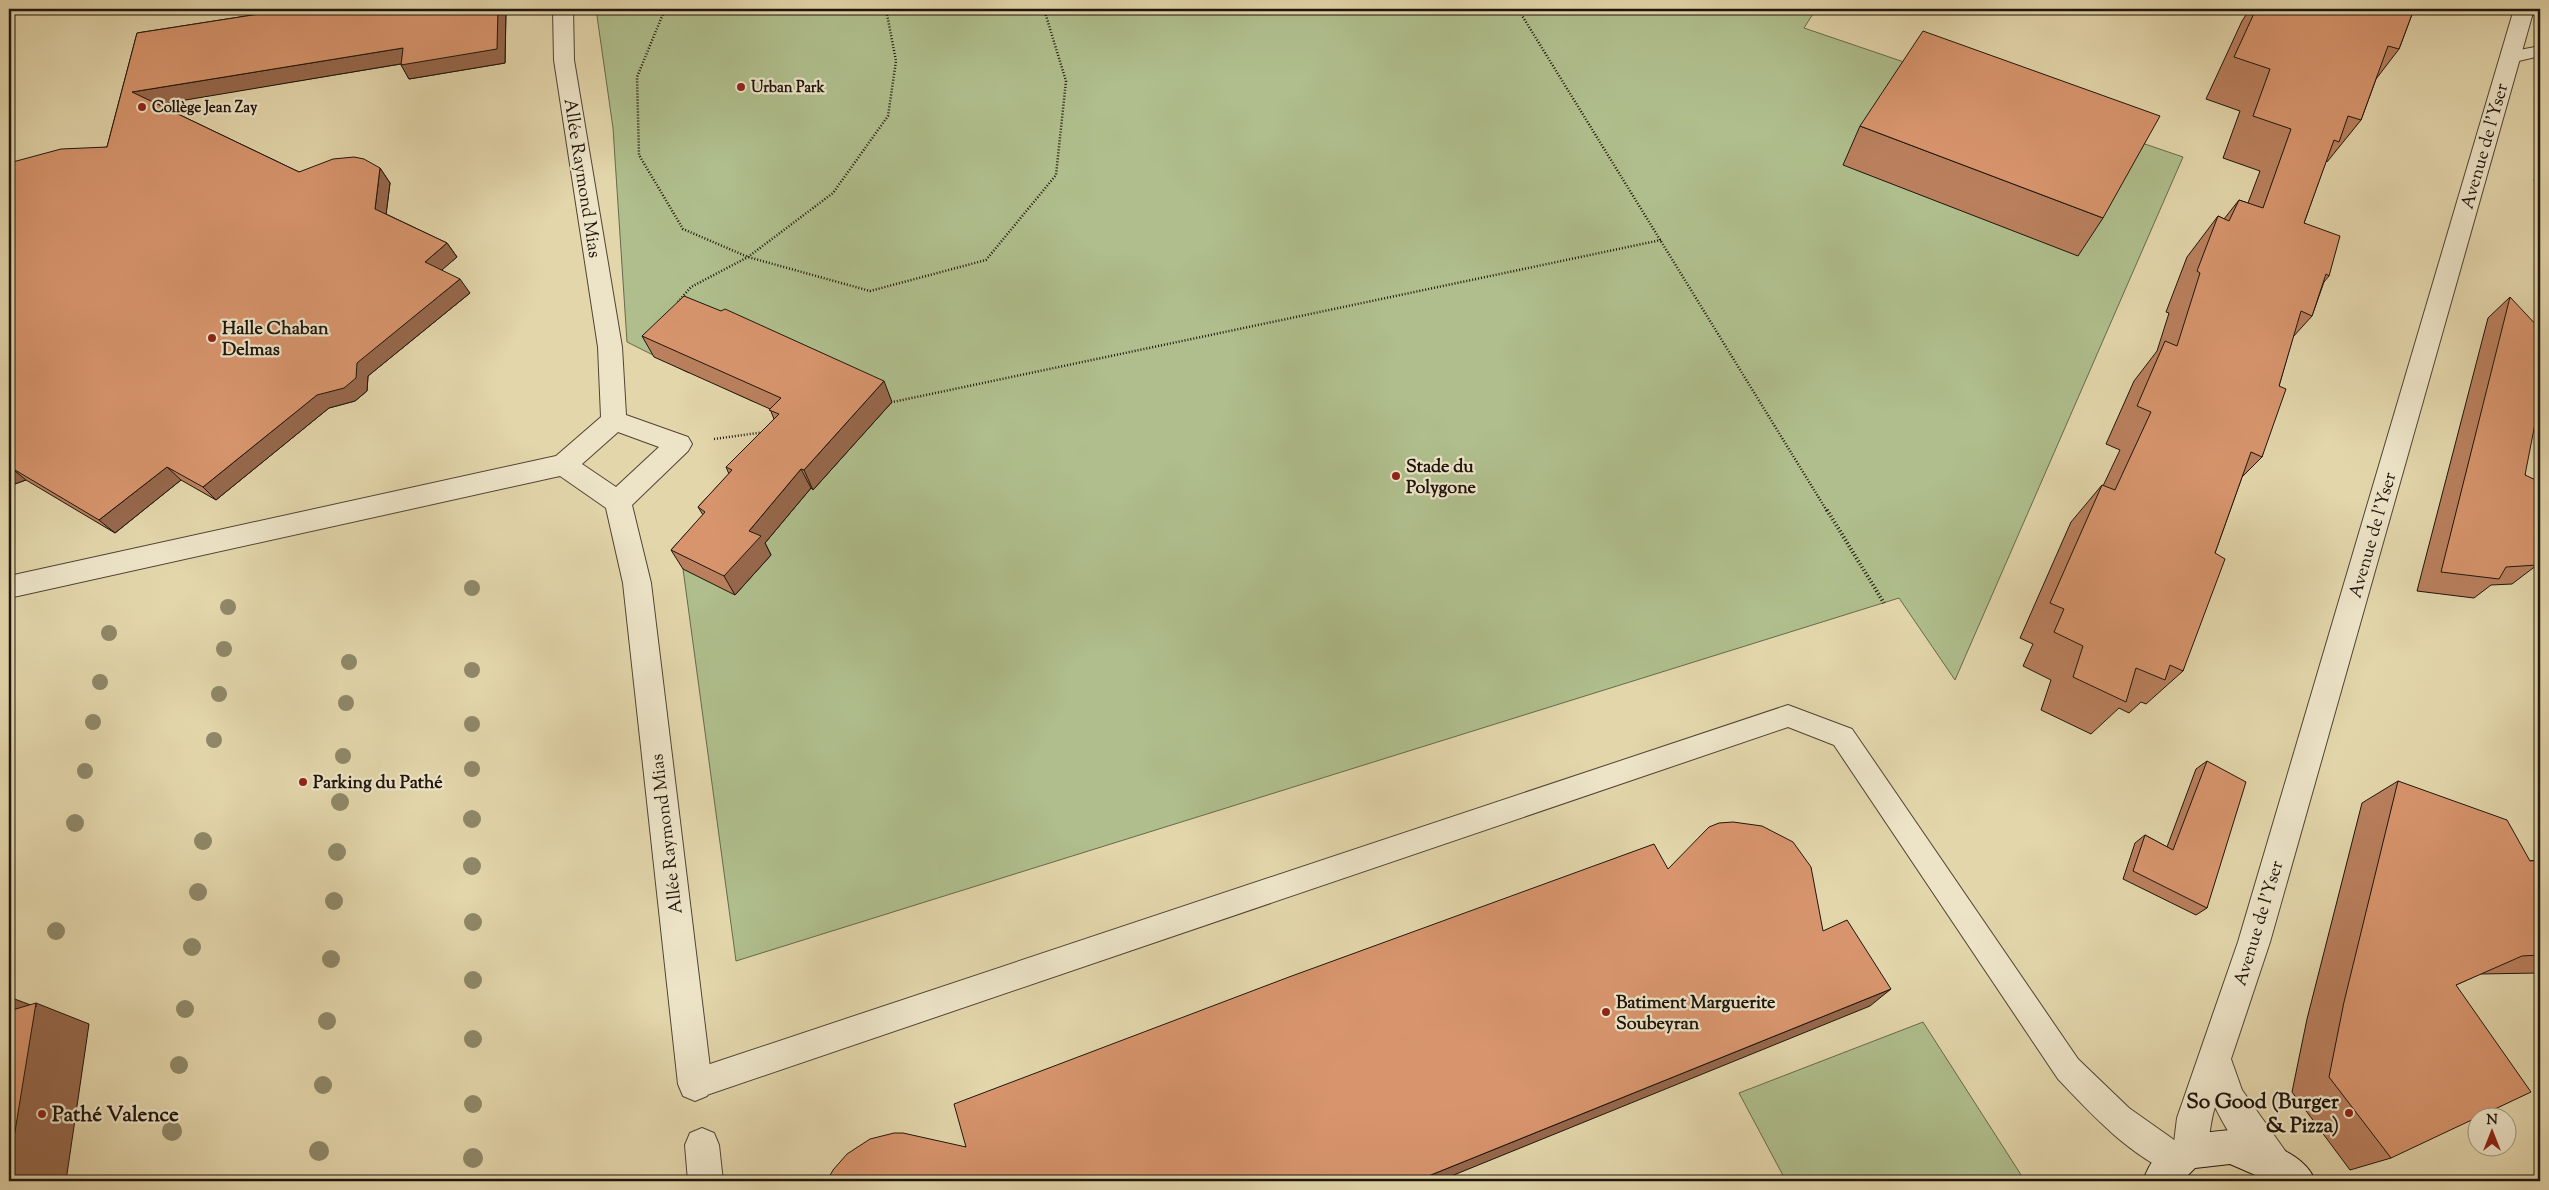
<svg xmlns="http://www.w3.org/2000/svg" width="2549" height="1190" font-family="'Sorts Mill Goudy',serif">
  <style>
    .green { fill: #afbe8c; stroke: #666a4c }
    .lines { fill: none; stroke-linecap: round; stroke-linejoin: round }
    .service-casing { stroke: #4f4534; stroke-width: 2 }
    .pedestrian-casing { stroke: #4f4534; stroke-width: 2 }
    .minor-casing { stroke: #4f4534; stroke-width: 2 }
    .secondary-casing { stroke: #1e150c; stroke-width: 2 }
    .path-far1 { stroke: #1e150c; stroke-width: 2.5; stroke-dasharray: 1 2; stroke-linecap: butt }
    .path { stroke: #1e150c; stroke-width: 4; stroke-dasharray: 1 2.5; stroke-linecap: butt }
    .service { fill: #ede4c8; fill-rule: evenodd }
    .pedestrian { fill: #ede4c8; fill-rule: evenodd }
    .minor { fill: #ede4c8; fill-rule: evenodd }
    .secondary { fill: #ede4c8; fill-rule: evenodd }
    .tree { fill: #8f8868 }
    .wall { fill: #ba805e; stroke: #1e150c }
    .shaded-wall { fill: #97684c; stroke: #1e150c }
    .building { fill: #d8956d; stroke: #1e150c }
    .poi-dot { fill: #8f2418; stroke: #ede4c8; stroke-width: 2 }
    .labels { text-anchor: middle; stroke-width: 4.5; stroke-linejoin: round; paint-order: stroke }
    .far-poi-label { font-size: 15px; font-weight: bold; fill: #1e150c; stroke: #ede4c8; text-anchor: start }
    .street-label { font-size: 18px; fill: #1e150c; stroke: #ede4c8 }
    .poi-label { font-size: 18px; font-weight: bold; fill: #1e150c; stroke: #ede4c8; text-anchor: start }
    .near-poi-label { font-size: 21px; font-weight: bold; fill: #1e150c; stroke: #ede4c8; text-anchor: end }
  </style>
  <rect width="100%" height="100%" fill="#e3d6ab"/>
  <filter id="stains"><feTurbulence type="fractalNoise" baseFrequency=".004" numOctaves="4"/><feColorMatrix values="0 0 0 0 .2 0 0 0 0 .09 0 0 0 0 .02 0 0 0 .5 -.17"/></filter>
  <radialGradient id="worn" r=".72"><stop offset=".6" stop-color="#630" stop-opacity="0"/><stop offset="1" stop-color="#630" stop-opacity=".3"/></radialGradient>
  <path class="green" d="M596,9h1220l-12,19 379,129 -228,523 -56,-82 -1163,363 -53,-392 112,-156 -43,-12 -28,-13 5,-5 -34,-16 -6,6 -62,-31 -14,-214z
    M1923,1022l102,159h-239l-47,-88z"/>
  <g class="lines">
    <g class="service-casing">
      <path id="service" d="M2540,46v10l-30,7 -6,-2 -3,-4 3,-4z
        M1788,705l64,24 226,330 51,49 58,41 4,11 -4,11 -11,4c-46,-19 -84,-60 -118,-96l-224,-334 -46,-18 -1093,372 -10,-5 -5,-10 5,-10 10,-5z"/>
    </g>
    <g class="pedestrian-casing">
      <path id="pedestrian" d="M553,9h20l1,51 48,287 4,68 62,22 4,7 -4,7 -56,54 19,78 61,501 -5,12 -12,5 -12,-5 -5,-12 -55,-501 -17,-75 -46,-32 -551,122v-22l547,-120 45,-39 -3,-70 -44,-287zM618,432l41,15 -43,40 -34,-23z"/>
    </g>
    <g class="minor-casing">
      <path id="minor" d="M2514,9h20l-264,933 -39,117 11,31 44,62 5,12 -5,12 -12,5c-23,-7 -48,-52 -59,-74 -6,18 -5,38 -13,56l-12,5 -12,-5 -5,-12 4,-33 61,-176z
        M702,1128l12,5 5,12 4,36h-35l-3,-36 5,-12z"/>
    </g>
    <g class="secondary-casing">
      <path id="secondary" d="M2230,1130c28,11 74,20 85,51h-46l-39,-17 -35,4 -13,13h-39c16,-45 45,-47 87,-51z"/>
    </g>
    <path class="path-far1" d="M665,9l-28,68 2,78 44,74 65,28 122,34 116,-31 70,-85 10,-94 -22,-72
      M1518,9l309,502
      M678,302l13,-15 57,-30 85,-64 55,-77 8,-55 -10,-52
      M888,403l773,-163
      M714,439l51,-7"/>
    <path class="path" d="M1827,510l57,93"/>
    <use href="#service" class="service"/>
    <use href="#pedestrian" class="pedestrian"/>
    <use href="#minor" class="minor"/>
    <use href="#secondary" class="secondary"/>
  </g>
  <g class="tree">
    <circle cx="472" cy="588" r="8"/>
    <circle cx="228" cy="607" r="8"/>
    <circle cx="109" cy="633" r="8"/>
    <circle cx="224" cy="649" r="8"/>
    <circle cx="349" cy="662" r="8"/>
    <circle cx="472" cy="670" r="8"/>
    <circle cx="100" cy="682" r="8"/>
    <circle cx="219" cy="694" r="8"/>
    <circle cx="346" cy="703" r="8"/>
    <circle cx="93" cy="722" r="8"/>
    <circle cx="472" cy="724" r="8"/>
    <circle cx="214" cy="740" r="8"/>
    <circle cx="343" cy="756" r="8"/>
    <circle cx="472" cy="769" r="8"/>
    <circle cx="85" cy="771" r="8"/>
    <circle cx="340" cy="802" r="9"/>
    <circle cx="472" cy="819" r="9"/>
    <circle cx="75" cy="823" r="9"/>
    <circle cx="203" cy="841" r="9"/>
    <circle cx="337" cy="852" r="9"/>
    <circle cx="472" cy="866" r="9"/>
    <circle cx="198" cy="892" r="9"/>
    <circle cx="334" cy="901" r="9"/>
    <circle cx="473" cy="922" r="9"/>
    <circle cx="56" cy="931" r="9"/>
    <circle cx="192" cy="947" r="9"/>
    <circle cx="331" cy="959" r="9"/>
    <circle cx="473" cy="980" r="9"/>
    <circle cx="185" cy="1009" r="9"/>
    <circle cx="327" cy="1021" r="9"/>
    <circle cx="473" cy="1039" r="9"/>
    <circle cx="179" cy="1065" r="9"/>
    <circle cx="323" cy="1085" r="9"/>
    <circle cx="473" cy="1104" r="9"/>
    <circle cx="172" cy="1131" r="10"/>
    <circle cx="319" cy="1151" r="10"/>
    <circle cx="473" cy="1158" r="10"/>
  </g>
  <path class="wall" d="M291,9h215l-1,54 -96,16 -8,-15 -244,40 142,68 81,-4 10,15 -4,31 61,29 10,14 -16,13 29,23 -102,83 -1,15 -12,10 -26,7 -113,92 -35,-20 -66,53 -89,-53 -17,6v-323l98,-16 30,-114z
    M2250,9h164l-15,40 -23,30 -15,41 -34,42 -1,-1 -22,62 25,53 -5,6 -12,34 -19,21 -14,49 -17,71 -20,20 -27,76 -32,118 -37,33 -5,-2 -12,11 -10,-5 -28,26 -50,-24 10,-30 -28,-14 10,-22 -13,-6 51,-116 31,-37 1,1 17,-36 -14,-6 28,-63 23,-30 12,-38 -3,-1 21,-55 31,-41 6,3 15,-19 9,3 12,-32 -37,-13 17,-47 -34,-12 36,-78z
    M1860,126l243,92 -25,38 -235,-91z
    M2540,155v28l-6,-2z
    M2510,297l15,178 15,78v5l-1,-2 -2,9 -25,19 -21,1 -17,13 -57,-7 71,-273z
    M642,336l250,66 -79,88 -2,-2 -46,55 6,12 -36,40 -52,-26 -12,-19 32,-35 -5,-8 31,-33 -3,-7 48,-48 -4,-10 -116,-52z
    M2207,761v147l-11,7 -73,-36 12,-36 10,-8 22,12 29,-78z
    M2398,781l132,80 10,-1v115l-1,-2 -59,1 -24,11 -65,173 -41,12 -58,-78 15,-73 55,-216z"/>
  <path class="shaded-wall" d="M498,9h8l-1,54 -96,16 -8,-14z
    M403,48l9,14 -268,45 -12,-15z
    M380,168l10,15 -5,40 -10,-14z
    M447,243l10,14 -22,19 -10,-14z
    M460,279l10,14 -102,83 -1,15 -12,10 -26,7 -113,92 -13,-13z
    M884,381l8,21 -79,88 -9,-20z
    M9,467h1l16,13 -17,6z
    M167,467l14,13 -66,53 -16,-13z
    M801,469l10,19 -46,55 6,12 -36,40 -11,-19 25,-45z
    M1891,989l-21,17 -431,175h-23z
    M12,998l24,9v-4l53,21 -23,157h-57v-170z"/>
  <path class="building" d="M291,9h207l-1,40 -96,16 2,-17 -271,44 167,80 34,-13 21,-2 10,2 16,9 -5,41 72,34 -22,19 35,17 -103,84 -1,15 -12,10 -27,7 -114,92 -36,-20 -68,53 -89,-53h-1v-304l52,-14 46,-2 30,-114z
    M2256,9h158l-15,40 -11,-3 -27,74 -13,-4 -9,26 -5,-2 -30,83 36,13 -11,40 -3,-2 -14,42 -11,-5 -22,75 7,3 -24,68 -11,-5 -36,101 10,6 -42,112 -13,-6 -5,15 -29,-12 -10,34 -53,-25 10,-31 -29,-14 10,-23 -14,-6 52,-118 13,5 36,-78 -14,-6 28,-65 12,5 23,-73 -3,-2 21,-55 11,5 10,-21 24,8 28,-79 -38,-13 17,-47 -36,-12z
    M1923,31l237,85 -57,102 -243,-92z
    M684,296l37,15 4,-2 159,72 -80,89 -3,-1 -52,62 12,5 -37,40 -53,-26 34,-38 -7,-5 34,-37 -6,-3 53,-53 -10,-4 12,-12 -139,-62z
    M2510,297l30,32v69l-15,77 15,7v70l-3,13 -31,2 -7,12 -58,-7z
    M2207,761l39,21 -39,126 -74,-37 12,-36 28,15z
    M2398,781l109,39 23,41 10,-1v95l-18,1 -66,29 75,107 -140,66 -62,-81 15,-75z
    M1733,822l29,4 31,16 18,25 12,64 24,-11 44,69 -475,192h-589l6,-11 14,-16 23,-15 24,-6h9l63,14 -12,-43 335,-127 365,-133 14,25 41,-42 10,-4z
    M9,998h3l-3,13 27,-8 -27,165z"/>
  <g class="poi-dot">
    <circle cx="741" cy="87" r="5"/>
    <circle cx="142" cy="107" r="5"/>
    <circle cx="212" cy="338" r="5"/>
    <circle cx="1396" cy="476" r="5"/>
    <circle cx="303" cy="782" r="5"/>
    <circle cx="1606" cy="1012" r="5"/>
    <circle cx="2349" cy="1113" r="5"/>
    <circle cx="42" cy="1114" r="5"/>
  </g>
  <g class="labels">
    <g class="far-poi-label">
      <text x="751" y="92">Urban Park</text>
      <text x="152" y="112">Collège Jean Zay</text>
    </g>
    <g class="street-label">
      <text transform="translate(2484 146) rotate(-74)" y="6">Avenue de l'Yser</text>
      <text transform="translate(583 178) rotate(81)" y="6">Allée Raymond Mias</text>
      <text transform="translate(2372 535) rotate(-74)" y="6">Avenue de l'Yser</text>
      <text transform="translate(666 834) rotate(-97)" y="6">Allée Raymond Mias</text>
      <text transform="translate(2258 923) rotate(-73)" y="6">Avenue de l'Yser</text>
    </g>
    <g class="poi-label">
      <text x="222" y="334">Halle Chaban<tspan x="222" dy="21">Delmas</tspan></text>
      <text x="1406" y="472">Stade du<tspan x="1406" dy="21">Polygone</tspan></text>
      <text x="313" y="788">Parking du Pathé</text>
      <text x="1616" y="1008">Batiment Marguerite<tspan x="1616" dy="21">Soubeyran</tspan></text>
    </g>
    <g class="near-poi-label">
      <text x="2339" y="1108">So Good (Burger<tspan x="2339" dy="24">&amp; Pizza)</tspan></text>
      <text x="52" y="1121" text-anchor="start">Pathé Valence</text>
    </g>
  </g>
  <rect width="2549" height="1190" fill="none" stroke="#e3d6ab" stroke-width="30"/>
  <rect x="10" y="10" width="2529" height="1170" fill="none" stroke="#1e150c" stroke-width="2.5"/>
  <rect x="15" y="15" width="2519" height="1160" fill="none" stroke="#1e150c"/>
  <g transform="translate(2492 1132)"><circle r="24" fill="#ede4c8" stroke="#9a917d"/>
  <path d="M0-4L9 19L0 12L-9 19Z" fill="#8f2418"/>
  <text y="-8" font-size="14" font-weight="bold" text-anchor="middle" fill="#1e150c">N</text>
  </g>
  <rect width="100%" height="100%" filter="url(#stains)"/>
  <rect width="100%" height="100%" fill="url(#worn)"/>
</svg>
